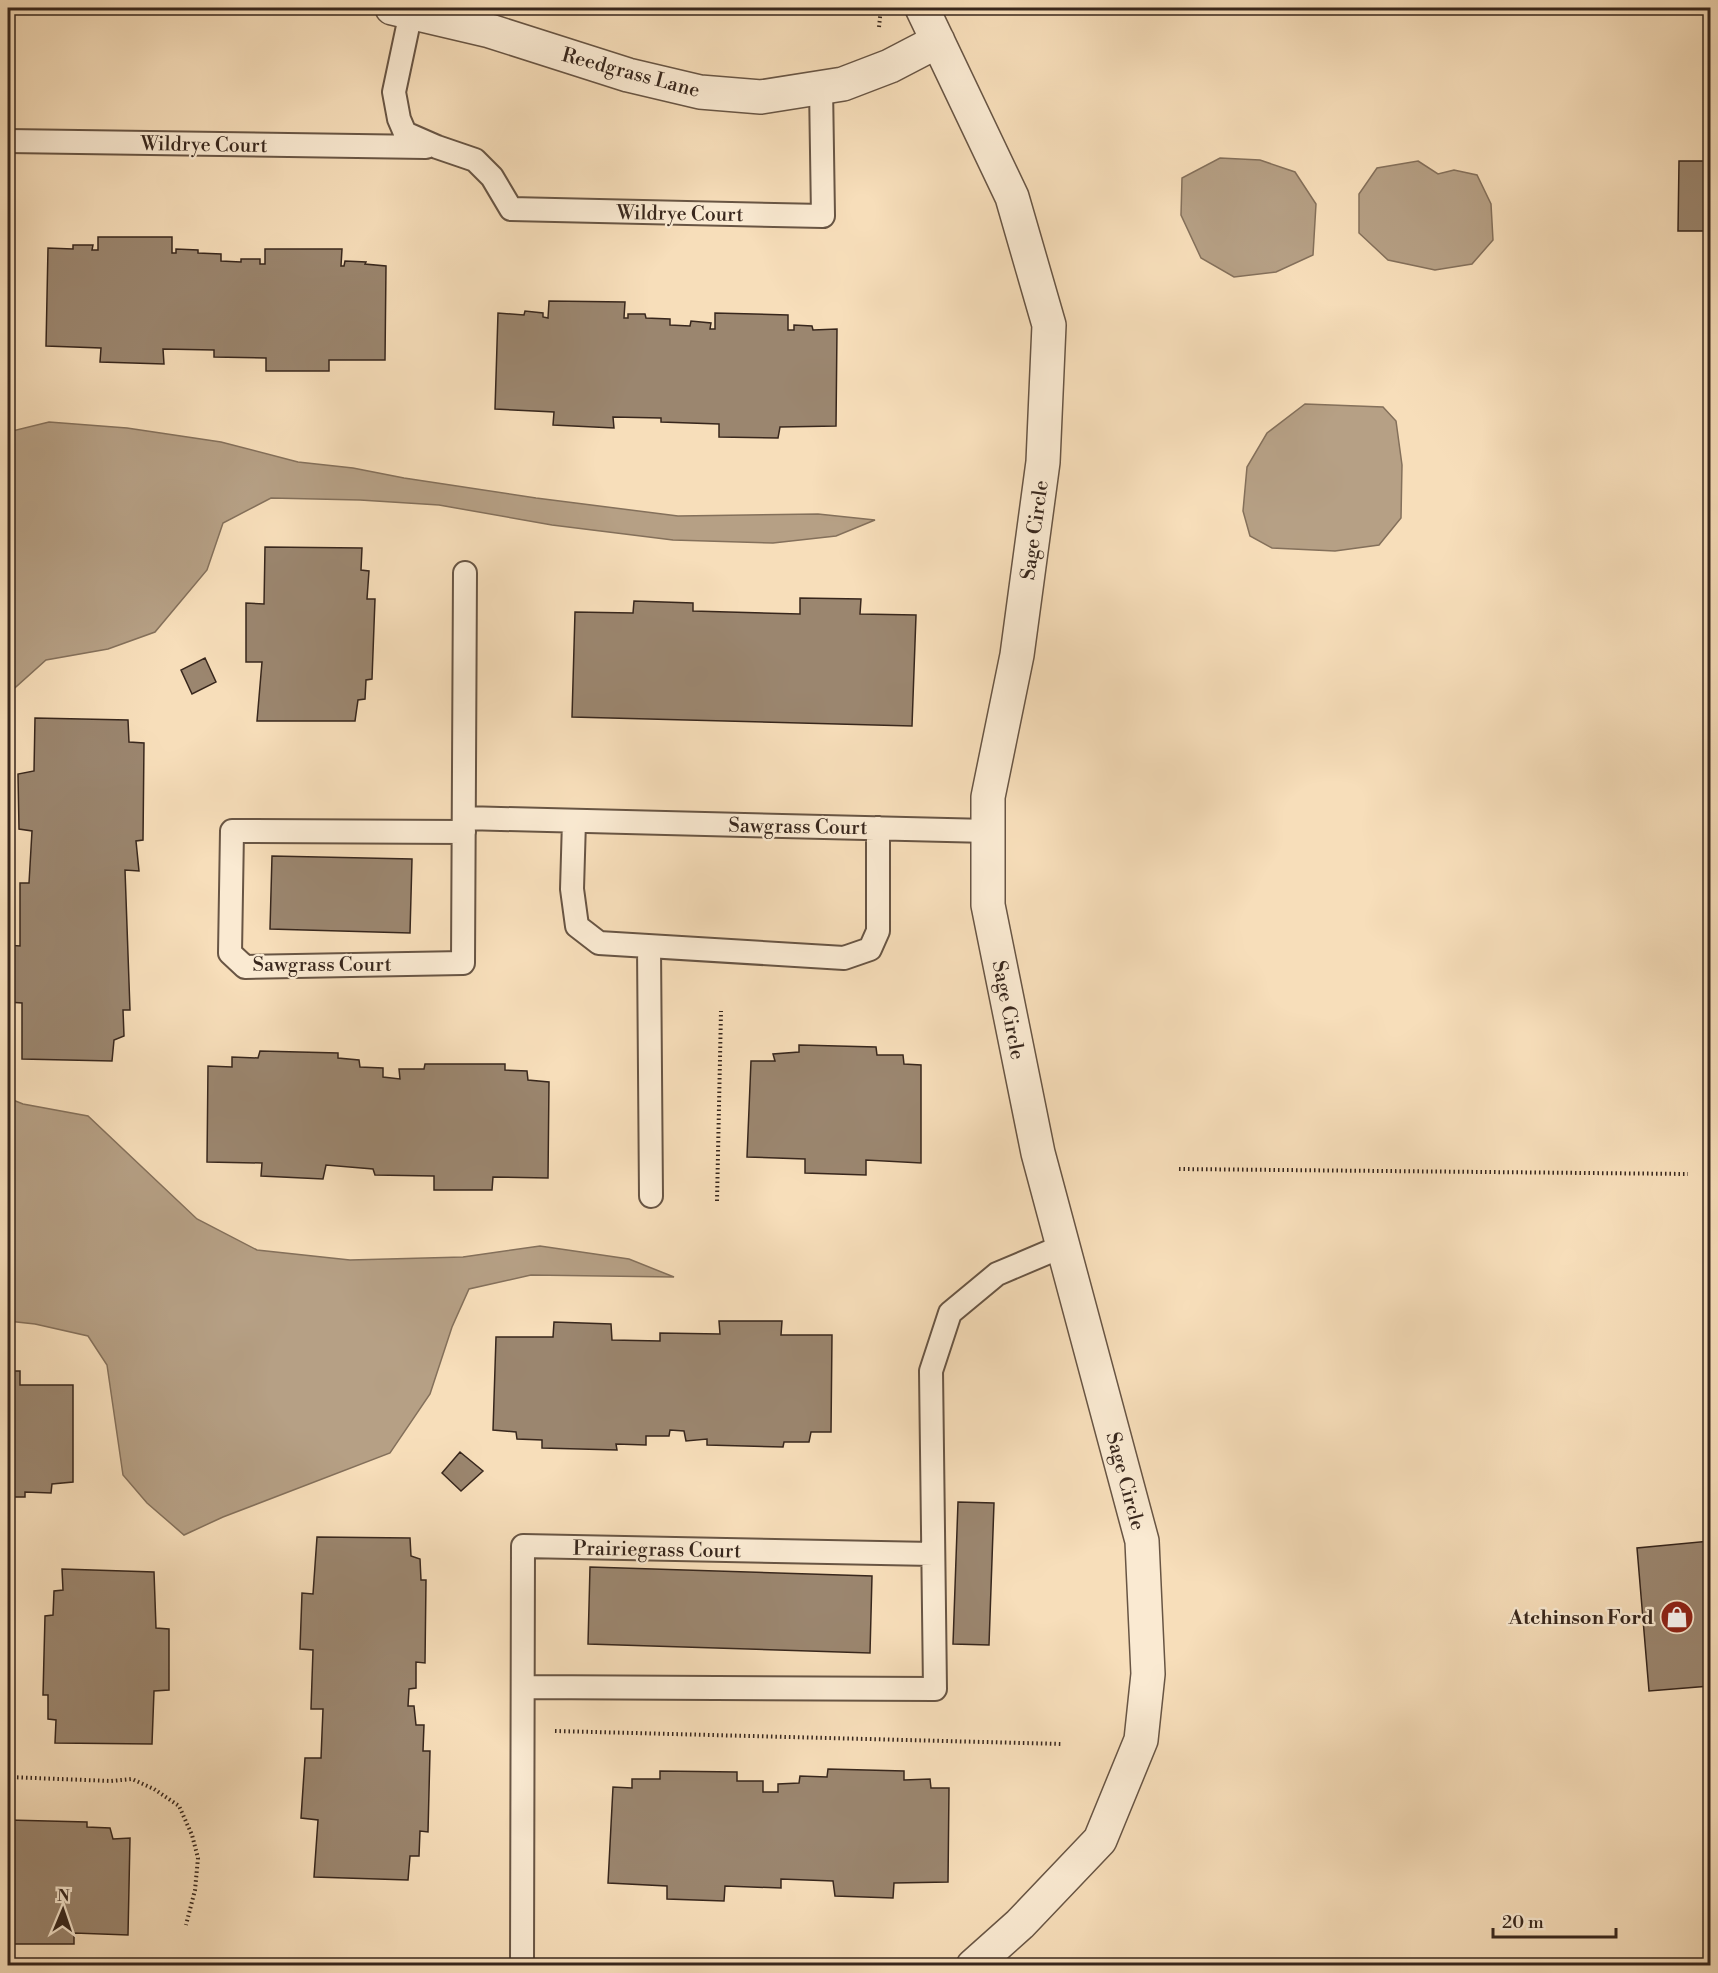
<svg xmlns="http://www.w3.org/2000/svg" width="1718" height="1973" font-family="'Libre Bodoni',serif">
  <style>
    .water { fill: #b6a085; stroke: #84705b; stroke-width: 1.5 }
    .building { fill: #9b866f; stroke: #38271d; stroke-width: 1.5 }
    .lines { fill: none; stroke-linecap: round; stroke-linejoin: round }
    .service-casing { stroke: #685544; stroke-width: 26 }
    .minor-casing { stroke: #685544; stroke-width: 36 }
    .path { stroke: #38271d; stroke-width: 4; stroke-dasharray: 1.5 3; stroke-linecap: butt }
    .service { stroke: #faead2; stroke-width: 22 }
    .minor { stroke: #faead2; stroke-width: 33 }
    .labels { text-anchor: middle; stroke-width: 4.5; stroke-linejoin: round; paint-order: stroke }
    .street-label { font-size: 20px; fill: #38271d; stroke: #faead2 }
    .poi-label { font-size: 20px; font-weight: bold; fill: #38271d; stroke: #faead2; text-anchor: end }
  </style>
  <rect width="100%" height="100%" fill="#f7deba"/>
  <filter id="stains"><feTurbulence type="fractalNoise" baseFrequency=".00333" numOctaves="4"/><feColorMatrix values="0 0 0 0 .2 0 0 0 0 .09 0 0 0 0 .02 0 0 0 .5 -.17"/></filter>
  <radialGradient id="worn" r=".72"><stop offset=".6" stop-color="#630" stop-opacity="0"/><stop offset="1" stop-color="#630" stop-opacity=".3"/></radialGradient>
  <path class="water" d="M1220,158l40,2 35,12 21,32 -3,51 -37,17 -42,5 -33,-19 -20,-43 1,-37z
    M1418,161l20,13 16,-4 23,5 14,29 2,36 -21,24 -37,6 -47,-10 -29,-27v-39l18,-26z
    M1305,404l78,3 13,14 6,44 -1,53 -22,27 -44,6 -63,-3 -22,-12 -7,-25 4,-44 20,-34z
    M49,422l78,6 94,14 77,20 55,6 51,10 132,20 142,18 140,-2 57,6 -39,16 -63,7 -100,-3 -121,-15 -113,-20 -79,-5 -89,-2 -48,25 -16,47 -52,62 -47,17 -62,11 -38,34v-262z
    M8,1098l15,6 65,12 109,103 60,31 93,10 113,-3 77,-11 89,13 45,18 -143,-2 -62,14 -17,38 -22,67 -40,59 -167,64 -39,18 -37,-32 -24,-28 -16,-110 -19,-29 -53,-12 -27,-3z"/>
  <path class="building" d="M1679,161h31v70h-32z
    M98,237h74v16h4v-4l22,1v3l23,1v7l20,1v-3h19v5h5v-15h77l-1,17h3l1,-5 21,1 -1,2 21,2 -1,94h-56v11h-63v-13l-52,-1v-7l-51,-1 1,15 -64,-2 1,-14 -55,-2 2,-98 25,1v-4h20l-1,5h6z
    M549,301l76,1 -1,16h4v-4h17l1,4 24,1v6l20,1 1,-5 20,2 -1,6h5v-16l73,2v15h6v-5l18,1 1,4 24,-1 -1,97 -56,1 -2,11 -59,-1v-13l-58,-2v-4l-48,-1 1,11 -61,-3 1,-13 -59,-3 3,-96 26,2 1,-4 18,2v4l5,1z
    M1708,537h2v73h-2z
    M265,547l97,1 -1,22 8,1 -2,28h8l-3,80 -6,1 -1,19 -7,1 -3,21h-98l5,-59h-16v-59l18,1z
    M800,598l61,1 -1,15 56,1 -4,111 -340,-9 3,-105 58,1 1,-12 59,2v8l107,3z
    M205,658l11,24 -24,12 -11,-24z
    M35,718l93,2 1,22 15,1 -1,97 -7,1 3,30 -14,-1 5,140h-7l1,26 -10,4 -2,21 -90,-2v-56l-14,-1v-57l12,1v-63h9l3,-52 -13,-2 -1,-55 16,-3z
    M272,856l140,3 -2,74 -140,-4z
    M799,1045l77,2 1,8h26l1,9 17,1v98l-55,-3v15l-61,-2v-14l-58,-2 4,-96h24l-2,-7 26,-2z
    M260,1051l78,2v5l21,2 1,7 23,1v9l17,2 -1,-10h25l1,-5h80v6l22,1 1,9 21,2 -1,96 -55,-1 -1,13h-58v-14l-59,-1 -2,-6 -47,-4 -3,14 -62,-3 1,-13 -55,-1 1,-96 24,1v-10l26,1z
    M719,1321h63l-1,14h51l-1,97h-20l-2,10h-25l-1,5 -76,-2v-6l-21,2 -2,-10 -14,-1 -1,6h-23v9l-30,-1 1,6 -75,-2v-8l-25,-1 -1,-7 -23,-2 3,-93h57l1,-15 57,2 1,16 48,1v-8l60,1z
    M8,1371h12v14h53v97l-21,2 -1,9 -26,-1v5h-17z
    M460,1452l23,19 -22,20 -19,-18z
    M958,1502l36,1 -5,142 -36,-1z
    M317,1537l93,1 1,18 9,3 1,21h5l-1,83 -9,-1v26l-7,1 -1,17h6l2,19h8l-1,26h7l-2,81 -8,-1 -1,25h-9l-2,24 -94,-3 4,-57 -17,-2 4,-60h16l2,-49h-12l2,-59 -13,-1 2,-56 11,1z
    M1710,1541v145l-61,5 -12,-143z
    M590,1567l282,9 -2,77 -282,-9z
    M62,1569l92,3 2,56 13,1v61l-15,1 -2,53 -97,-1 1,-23 -8,-1v-24h-5l2,-79 8,-1 1,-24 9,-1z
    M828,1769l76,2v9l26,-1 1,9h18l-1,94 -54,1 -1,15 -58,-2 -2,-15 -52,-2v9l-56,-2 -1,15 -57,-2v-13l-59,-3 5,-96 19,1v-9h28v-8l77,1v9h26v11h15v-8l21,-1 1,-7 27,1z
    M8,1820l79,2v5l23,1 3,11 17,-1 -2,97 -54,-2v11h-62l-1,-13h-3z"/>
  <g class="lines">
    <g class="service-casing">
      <path id="service" d="M411,12l-17,80 5,27 6,14 32,14 38,13 17,17 19,32 312,7 -2,-129
        M8,141l418,6
        M464,818l524,13
        M574,821l-2,68 5,37 22,17 245,15 26,-9 8,-18v-103
        M464,832l-232,-1 -2,122 15,14 218,-4 2,-390
        M649,947l2,249
        M523,1687l412,2 -4,-318 19,-58 47,-39 66,-28
        M522,1966l1,-420 410,8"/>
    </g>
    <g class="minor-casing">
      <path id="minor" d="M392,8l98,23 138,44 72,17 61,5 82,-13 47,-18 48,-25
        M922,8l90,189 37,128 -6,137 -26,193 -29,142v108l50,248 104,388 6,133 -7,66 -41,100 -80,84 -47,42"/>
    </g>
    <path class="path" d="M879,27l2,-19
      M1179,1169l509,5
      M717,1201l4,-190
      M555,1731l507,13
      M8,1777l103,4 21,-2 22,10 25,17 13,29 6,23 -3,32 -9,35"/>
    <use href="#service" class="service"/>
    <use href="#minor" class="minor"/>
  </g>
  <defs>
    <g id="shop-disc" transform="scale(1.725)"><circle r="9.5" fill="#8f2418" stroke="#faead2"/><path d="M-5-2.5h2.3a2.7 3.5 0 0 1 5.4 0H5L5.5 6h-11ZM-1.5-2.5h3a1.5 2.3 0 0 0-3 0Z" fill="#fff"/></g>
  </defs>
  <g fill-rule="evenodd">
    <use href="#shop-disc" x="1677" y="1617"/>
  </g>
  <g class="labels">
    <g class="street-label">
      <text transform="translate(631 72) rotate(15)" y="7">Reedgrass Lane</text>
      <text transform="translate(204 144) rotate(1)" y="7">Wildrye Court</text>
      <text transform="translate(680 213) rotate(1)" y="7">Wildrye Court</text>
      <text transform="translate(1034 530) rotate(-82)" y="7">Sage Circle</text>
      <text transform="translate(798 826) rotate(1)" y="7">Sawgrass Court</text>
      <text x="322" y="971">Sawgrass Court</text>
      <text transform="translate(1009 1010) rotate(79)" y="7">Sage Circle</text>
      <text transform="translate(1126 1481) rotate(75)" y="7">Sage Circle</text>
      <text transform="translate(657 1549) rotate(1)" y="7">Prairiegrass Court</text>
    </g>
    <g class="poi-label">
      <text x="1654" y="1624">Atchinson Ford</text>
    </g>
  </g>
  <rect width="1718" height="1973" fill="none" stroke="#f7deba" stroke-width="30"/>
  <rect x="9" y="9" width="1700" height="1955" fill="none" stroke="#38271d" stroke-width="3"/>
  <rect x="15" y="15" width="1688" height="1943" fill="none" stroke="#38271d" stroke-width="1.5"/>
  <g transform="translate(63 1910) rotate(2)" stroke="#faead2" stroke-width="4.5" paint-order="stroke">
  <path d="M0-4.5L10 22L0 15L-10 22Z" fill="#38271d"/>
  <text y="-9" font-size="16" font-weight="bold" text-anchor="middle" fill="#38271d">N</text>
  </g>
  <path d="M1493 1928v9h123v-9" fill="none" stroke="#38271d" stroke-width="3"/>
  <text x="1502" y="1928" font-size="18" fill="#38271d" stroke="#faead2" stroke-width="4.5" paint-order="stroke">20 m</text>
  <rect width="100%" height="100%" filter="url(#stains)"/>
  <rect width="100%" height="100%" fill="url(#worn)"/>
</svg>
